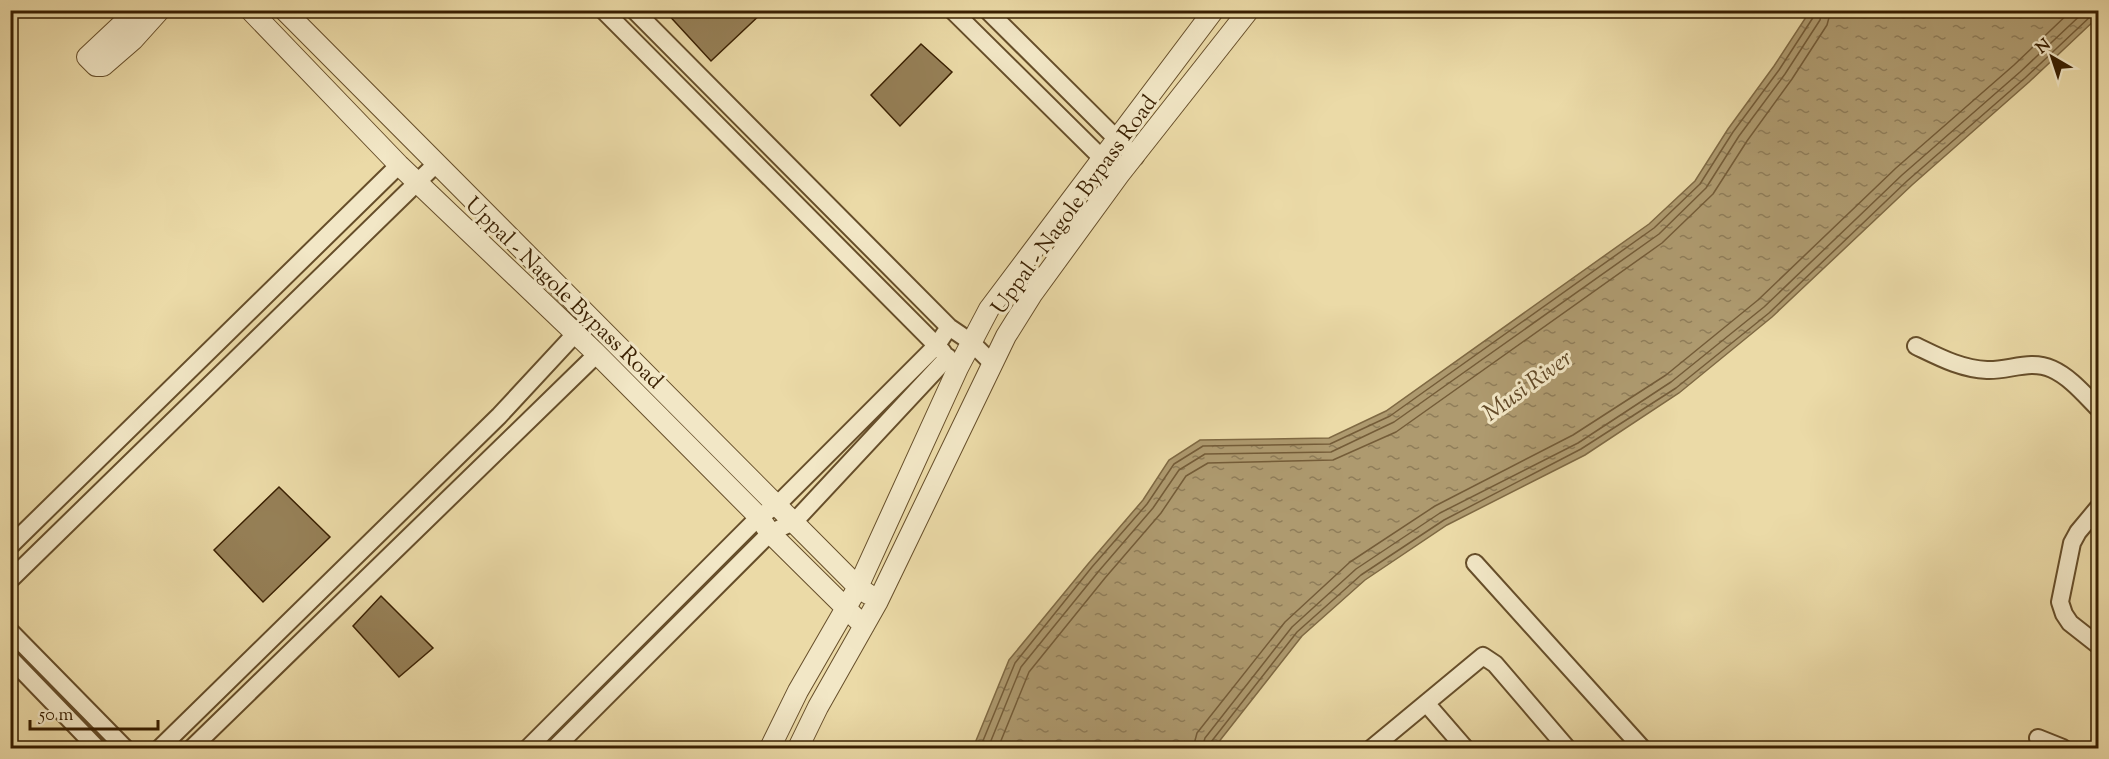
<svg xmlns="http://www.w3.org/2000/svg" width="2109" height="759" font-family="'Sorts Mill Goudy',serif">
  <style>
    .water { fill: url(#water-ripples); stroke: #7f6943; stroke-width: 1.5 }
    .lines { fill: none; stroke-linecap: round; stroke-linejoin: round }
    .shore { stroke: #745c38; stroke-width: 1.5 }
    .building { fill: #968057; stroke: #391f01; stroke-width: 1.5 }
    .minor-casing { stroke: #664e2a; stroke-width: 20 }
    .tertiary-casing { stroke: #664e2a; stroke-width: 22 }
    .minor { stroke: #f2e7c6; stroke-width: 16 }
    .tertiary { stroke: #f2e7c6; stroke-width: 20 }
    .labels { text-anchor: middle; stroke-width: 6; stroke-linejoin: round; paint-order: stroke }
    .street-label { font-size: 22px; fill: #391f01; stroke: #f2e7c6 }
    .water-label { font-size: 24px; font-style: italic; fill: #624a28; stroke: #f2e7c6 }
  </style>
  <defs>
    <pattern id="water-ripples" width="26" height="14" patternUnits="userSpaceOnUse" patternTransform="scale(1.5)"><rect width="26" height="14" fill="#ae9a6f"/><path d="M2 4q2-2 4 0t4 0M15 11q2-2 4 0t4 0" fill="none" stroke="#8f7d59"/></pattern>
  </defs>
  <rect width="100%" height="100%" fill="#ebdaa7"/>
  <filter id="stains"><feTurbulence type="fractalNoise" baseFrequency=".00333" numOctaves="4"/><feColorMatrix values="0 0 0 0 .2 0 0 0 0 .09 0 0 0 0 .02 0 0 0 .5 -.17"/></filter>
  <radialGradient id="worn" r=".72"><stop offset=".6" stop-color="#630" stop-opacity="0"/><stop offset="1" stop-color="#630" stop-opacity=".3"/></radialGradient>
  <path class="water" d="M1810,11l288,-1v7l-69,65 -117,103 -140,132 -93,76 -94,62 -138,70 -82,55 -63,56 -88,112h-241l36,-88 79,-96 55,-64 26,-40 31,-20 129,-2 57,-27 263,-187 46,-43 33,-52 46,-63z"/>
  <g class="lines">
    <path class="shore" d="M980,748l35,-85 77,-96 55,-63 27,-40 29,-18 127,-2 60,-28 264,-188 46,-44 33,-52 46,-62 35,-54 1,-6
      M988,748l33,-81 77,-95 55,-64 26,-38 26,-16 126,-2 63,-30 265,-188 47,-46 33,-52 46,-62 35,-54 2,-10
      M998,748l31,-76 76,-94 56,-65 25,-37 22,-13 125,-3 63,-28 266,-189 51,-49 34,-53 45,-62 35,-54 4,-15
      M1193,748l4,-15 88,-111 65,-60 85,-56 138,-71 93,-60 92,-75 138,-132 118,-103 58,-55
      M1202,748l3,-10 87,-111 64,-58 84,-56 138,-70 93,-61 93,-75 138,-132 118,-103 66,-62
      M1210,748l1,-6 86,-110 64,-57 83,-55 137,-71 95,-61 93,-75 138,-132 118,-103 67,-63 6,-2"/>
  </g>
  <path class="building" d="M664,10h101l-54,51z
    M921,44l31,28 -52,54 -29,-31z
    M279,487l51,50 -67,65 -49,-52z
    M381,596l52,52 -34,29 -46,-51z"/>
  <g class="lines">
    <g class="minor-casing">
      <path id="minor" d="M603,10l340,342
        M634,10l315,317 22,15 21,21
        M952,10l167,165
        M987,10l148,147
        M1916,346c23,11 45,23 71,24 22,1 43,-11 65,-1 18,8 32,25 46,39
        M2098,508l-20,24 -6,11 -12,59 4,12 6,9 28,22
        M10,546l389,-381
        M1475,563l167,185
        M10,580l426,-416
        M10,631l115,117
        M10,658l87,90
        M1426,703l39,45
        M2038,738l25,10
        M160,748l339,-332 77,-83
        M192,748l405,-394
        M528,748l231,-231 18,-12 160,-160 12,-18
        M555,748l215,-215 25,-12 153,-164
        M1372,748l111,-92 12,8 72,84"/>
    </g>
    <g class="tertiary-casing">
      <path id="tertiary" d="M137,10l-50,47 9,9h7l30,-26 27,-30
        M250,10l149,155 198,189 162,163 11,16 94,93
        M284,10l574,577 10,7
        M770,748l28,-57 60,-104 100,-219 31,-59 225,-299
        M798,748l20,-41 60,-106 128,-265 27,-43 86,-118 130,-165"/>
    </g>
    <use href="#minor" class="minor"/>
    <use href="#tertiary" class="tertiary"/>
  </g>
  <g class="labels">
    <g class="street-label">
      <text transform="translate(1073 204) rotate(-54)" y="8">Uppal - Nagole Bypass Road</text>
      <text transform="translate(565 292) rotate(44)" y="8">Uppal - Nagole Bypass Road</text>
    </g>
    <g class="water-label">
      <text transform="translate(1527 385) rotate(-36)" y="8">Musi River</text>
    </g>
  </g>
  <rect width="2109" height="759" fill="none" stroke="#ebdaa7" stroke-width="36"/>
  <rect x="12" y="12" width="2085" height="735" fill="none" stroke="#391f01" stroke-width="3"/>
  <rect x="18" y="18" width="2073" height="723" fill="none" stroke="#391f01" stroke-width="1.5"/>
  <g transform="translate(2052 57) rotate(321)" stroke="#f2e7c6" stroke-width="4.5" paint-order="stroke">
  <path d="M0-4.5L10 22L0 15L-10 22Z" fill="#391f01"/>
  <text y="-9" font-size="16" font-weight="bold" text-anchor="middle" fill="#391f01">N</text>
  </g>
  <path d="M30 720v9h128v-9" fill="none" stroke="#391f01" stroke-width="3"/>
  <text x="39" y="720" font-size="18" fill="#391f01" stroke="#f2e7c6" stroke-width="4.5" paint-order="stroke">50 m</text>
  <rect width="100%" height="100%" filter="url(#stains)"/>
  <rect width="100%" height="100%" fill="url(#worn)"/>
</svg>
